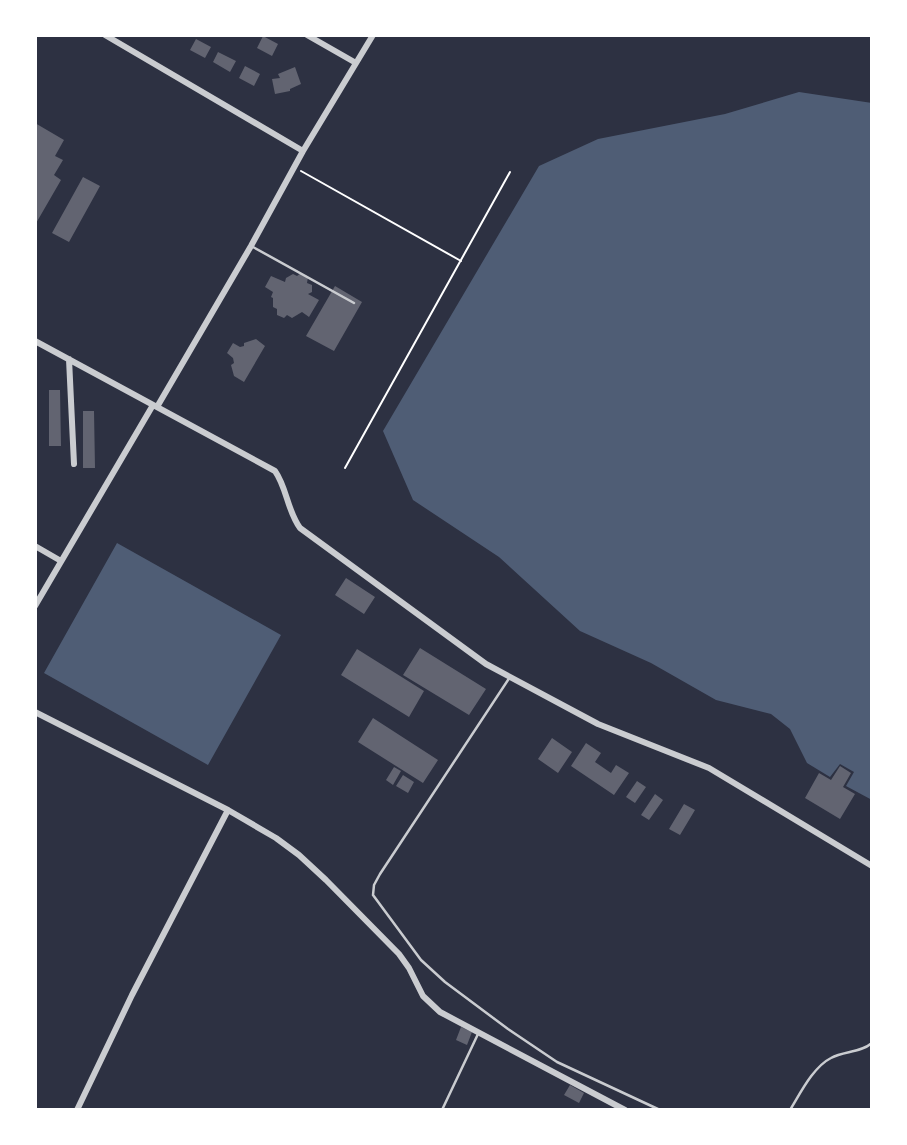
<svg xmlns="http://www.w3.org/2000/svg" width="907" height="1145" font-family="Arial,sans-serif">
  <style>
    .water { fill: #4f5d75 }
    .building { fill: #626471 }
    .lines { fill: none; stroke-linecap: round; stroke-linejoin: round }
    .path { stroke: #fff; stroke-width: 2 }
    .service { stroke: #caccd0; stroke-width: 2.5 }
    .minor { stroke: #caccd0; stroke-width: 6 }
  </style>
  <rect width="100%" height="100%" fill="#2d3142"/>
  <path class="water" d="M799,92l73,11v697l-26,-14 8,-14 -14,-8 -10,13 -23,-14 -17,-34 -19,-15 -55,-14 -65,-37 -71,-32 -81,-74 -86,-57 -30,-69 156,-265 59,-27 127,-25z
    M117,543l164,92 -73,130 -164,-92z"/>
  <path class="building" d="M263,36l15,8 -6,12 -15,-8z
    M196,39l15,8 -6,11 -15,-8z
    M218,52l18,9 -6,11 -17,-10z
    M245,66l15,8 -6,12 -15,-8z
    M295,67l6,17 -11,5v2l-15,3 -3,-15 8,-1 -2,-4z
    M35,123l29,17 -9,16 8,4 -9,15 7,5 -26,45z
    M83,177l17,9 -31,56 -17,-9z
    M301,273l7,4 -1,6 5,2v7l-4,2 11,6 -10,17 -7,-5 -10,6 -5,-3 -3,3 -7,-3v-6l-4,-2v-9l-2,-1 2,-5 -8,-5 6,-11 14,6 1,-4 7,-4 4,2z
    M335,286l27,16 -28,49 -28,-15z
    M256,339l9,7 -21,36 -10,-6 -3,-11 3,-2 -1,-5 -6,-5 6,-10 7,4 4,-1v-3z
    M49,390h11l1,56h-12z
    M83,411h11l1,57h-12z
    M346,578l29,19 -11,17 -29,-19z
    M420,648l66,41 -17,26 -66,-40z
    M357,649l67,42 -15,26 -68,-42z
    M373,718l65,42 -15,23 -65,-41z
    M552,738l20,14 -14,21 -20,-14z
    M586,743l15,10 -6,9 16,11 5,-8 13,8 -15,22 -43,-29z
    M840,766l11,7 -8,14 12,7 -15,25 -35,-21 14,-25 12,7z
    M394,767l7,4 -8,14 -7,-5z
    M403,775l11,7 -6,11 -12,-7z
    M637,781l9,6 -11,16 -9,-6z
    M655,794l8,6 -14,20 -8,-5z
    M684,804l11,6 -15,25 -11,-6z
    M461,1027l11,5 -5,13 -11,-5z
    M570,1085l14,8 -5,10 -15,-8z"/>
  <g class="lines">
    <path class="path" d="M301,171l160,90
      M345,468l165,-296"/>
    <path class="service" d="M253,247l101,56
      M510,677l-130,197 -6,11 -1,10 48,65 24,22 63,47 49,33 103,48
      M442,1110l36,-76
      M790,1110c10,-16 23,-43 41,-52 13,-7 29,-5 41,-15"/>
    <path class="minor" d="M105,35l198,116
      M307,35l49,28
      M35,341l240,130c12,17 12,39 25,57l186,136 112,60 111,44 163,98
      M69,359l5,105
      M157,407l94,-161 52,-95 70,-116
      M35,546l26,15
      M35,606l118,-201
      M35,712l193,98 48,28 23,17 27,25 73,74 10,14 14,28 17,16 185,98
      M77,1110l55,-115 96,-185"/>
  </g>
  <rect width="907" height="1145" fill="none" stroke="#ffffff" stroke-width="74"/>
</svg>
